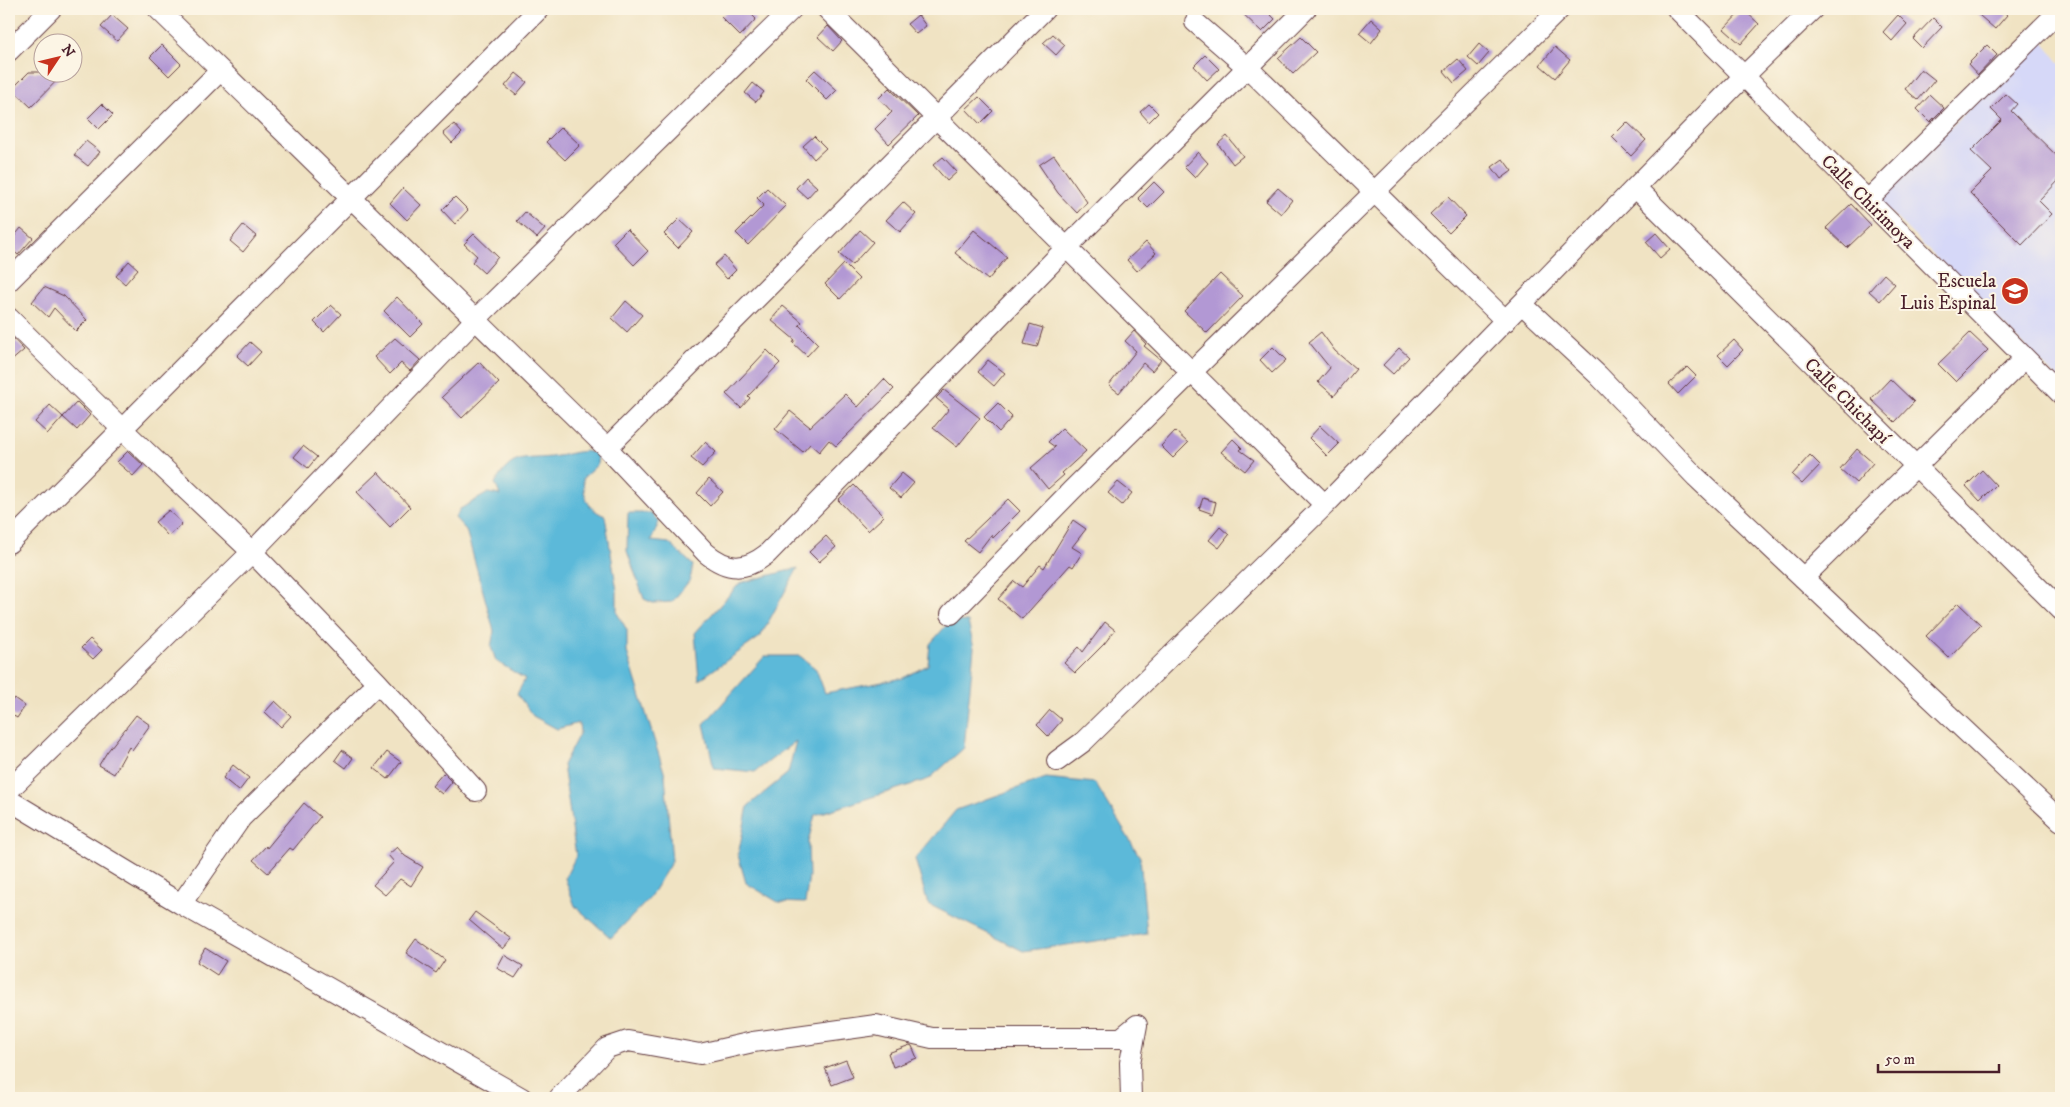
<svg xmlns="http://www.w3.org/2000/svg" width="2070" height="1107" font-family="'IM FELL DW Pica',serif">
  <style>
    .built { fill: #d6d8f8 }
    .water { fill: #5bb9d9; stroke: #526c82 }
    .building { fill: #b298d4 }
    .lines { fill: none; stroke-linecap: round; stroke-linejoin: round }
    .minor-casing { stroke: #633c42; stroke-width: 22 }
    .minor { stroke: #fff; stroke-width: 20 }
    .labels { text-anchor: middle; stroke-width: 4; stroke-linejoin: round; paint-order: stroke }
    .street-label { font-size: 19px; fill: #4a1f2b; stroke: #fcf5e5 }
    .poi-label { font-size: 19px; fill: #4a1f2b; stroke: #fcf5e5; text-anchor: end }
  </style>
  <rect width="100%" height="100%" fill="#fcf5e5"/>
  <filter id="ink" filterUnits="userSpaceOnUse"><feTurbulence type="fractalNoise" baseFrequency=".02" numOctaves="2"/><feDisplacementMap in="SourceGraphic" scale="10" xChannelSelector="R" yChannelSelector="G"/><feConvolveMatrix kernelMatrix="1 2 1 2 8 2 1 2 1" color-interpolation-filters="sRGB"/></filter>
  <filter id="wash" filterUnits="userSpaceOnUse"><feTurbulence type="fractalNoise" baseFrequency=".0096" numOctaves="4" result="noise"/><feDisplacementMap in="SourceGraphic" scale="20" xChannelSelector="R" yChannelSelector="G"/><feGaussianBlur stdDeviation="1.12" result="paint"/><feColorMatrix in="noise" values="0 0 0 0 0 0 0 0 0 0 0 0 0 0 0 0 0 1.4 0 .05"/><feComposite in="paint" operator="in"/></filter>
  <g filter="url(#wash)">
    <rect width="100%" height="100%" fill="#f0e3c3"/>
    <path class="built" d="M2040,38l21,27v317l-183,-182z"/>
    <path class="water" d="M585,451l13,3 -1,11 -14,13c1,19 3,30 22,38l12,75v22l10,17v22l38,123 7,86 -24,39 -37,38 -36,-32 -10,-28 11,-22 -13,-91 17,-33 -1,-9 -22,6 -24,-13 -16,-22 8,-15 -29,-18 -5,-14 3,-16 -28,-101 -11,-12 5,-9 28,-16 12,2 -5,-12c18,-29 25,-23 56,-26 11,-1 22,-5 34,-6z
      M628,513h23l8,9 -8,19 18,2 24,22 -3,15 -18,22 -19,1 -9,-4 -17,-48z
      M798,568l-38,69 -61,43 -4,-47 45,-50z
      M951,620l17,2 6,26 -10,100 -35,31 -114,36 -7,27 1,34 -4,27 -27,-1 -32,-19 -8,-28 10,-49 40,-33 8,-32 -41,31 -41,-4 -10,-44 61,-68h35l16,13 9,24 78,-15 25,-13 2,-21z
      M1046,778l49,5 45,74 7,77 -124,17 -95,-47 -13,-45 41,-49z"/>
    <g id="blocks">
      <path class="building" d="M729,9h17l10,10 -16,17 -19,-19z
        M1238,9h27l10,10 -13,13z
        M1743,9l16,15 -18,20 -17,-15z
        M1972,9h29l6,6 -12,14z
        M112,15l16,14 -11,12 -16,-14z
        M918,15l8,11 -10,8 -9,-10z
        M1898,15l9,9 -15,17 -9,-9z
        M1933,18l9,9 -20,21 -9,-9z
        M1371,19l11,10 -11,14 -12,-10z
        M828,26l14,15 -9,10 -15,-14z
        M1053,34l12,11 -9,10 -13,-12z
        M1301,37l15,15 -23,22 -15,-16z
        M1479,44l10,9 -11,13 -10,-9z
        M162,45l19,19 -12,12 -19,-19z
        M1987,45l10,10 -19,20 -10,-11z
        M1555,47l15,13 -15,18 -15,-13z
        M1205,55l14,14 -12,11 -13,-14z
        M1458,59l10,12 -14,12 -10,-12z
        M1921,69l14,11 -17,20 -13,-11z
        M815,70l22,20 -10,10 -21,-21z
        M29,72h36l-34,35 -19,-18z
        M516,73l11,9 -11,13 -11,-9z
        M753,83l11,9 -8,10 -11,-9z
        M889,88l29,28 -29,28 -14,-15 17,-17 -13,-14z
        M2006,94l11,10 -6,7 50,49v18l-22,23 13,13 -30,31 -52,-52 22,-22 -21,-20 31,-31 -11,-11z
        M1930,95l14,13 -14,14 -13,-13z
        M979,97l14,14 -13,13 -14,-15z
        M102,104l11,11 -14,14 -11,-11z
        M1149,104l9,9 -9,9 -9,-10z
        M1627,122l19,18 -15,16 -19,-19z
        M454,124l8,9 -10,10 -9,-10z
        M561,127l19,18 -15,15 -19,-18z
        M814,136l12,12 -12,11 -11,-13z
        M1227,136l16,20 -10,8 -15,-20z
        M86,141l14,11 -12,14 -14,-11z
        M1198,152l10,11 -13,15 -11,-11z
        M1054,155l33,47 -10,11 -19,-20 -19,-28z
        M943,157l14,15 -10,9 -14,-16z
        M1503,159l9,12 -11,8 -9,-12z
        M806,177l11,10 -10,11 -11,-10z
        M1154,182l10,10 -16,16 -10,-10z
        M403,188l18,17 -14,15 -17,-17z
        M767,188l19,18 -38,39 -12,-12 28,-28 -7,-7z
        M1278,188l14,12 -11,14 -15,-13z
        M455,197l13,13 -13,14 -13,-14z
        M1448,197l18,19 -17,17 -19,-19z
        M903,202l13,12 -16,18 -14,-12z
        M1851,204l20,21 -24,23 -21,-20z
        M525,212l20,17 -8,9 -20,-17z
        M679,219l14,13 -15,16 -14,-14z
        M243,225l13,11 -13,16 -13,-11z
        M21,228l12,10 -15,17 -9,-8v-4z
        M627,229l21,22 -14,14 -21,-22z
        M860,230l13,12 -21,23 -13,-11z
        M974,230l33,27 -19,23 -33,-27z
        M1656,233l14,16 -10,9 -14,-16z
        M474,234l24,23 -14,16 -12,-11 5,-6 -13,-12z
        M1146,242l10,11 -19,18 -10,-11z
        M724,256l12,14 -9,9 -13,-14z
        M129,261l9,8 -13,15 -9,-8z
        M844,264l15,15 -19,20 -15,-15z
        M1220,274l23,22 -36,37 -23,-22z
        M1884,274l11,10 -15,17 -11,-10z
        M44,287l20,9 23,24 -11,11 -22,-23 -6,9 -16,-15z
        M397,297l26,27 -13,13 -26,-26z
        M626,301l16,14 -15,17 -15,-14z
        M331,305l10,9 -17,18 -10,-10z
        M783,306l19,16 -3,3 19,19 -11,12 -14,-13 2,-3 -24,-20z
        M1030,324l13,4 -6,19 -13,-3z
        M1134,331l12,13 -2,2 17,14 -9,11 -9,-8 -24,30 -10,-8 27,-34 -11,-10z
        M1321,332l14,19 21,18 -22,27 -16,-14 12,-14 -21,-26z
        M1970,333l18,17 -32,32 -18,-18z
        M9,334l15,16 -15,13z
        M395,338l25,22 -10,11 -9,-8 -11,11 -16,-17z
        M1734,340l9,10 -15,15 -10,-10z
        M250,342l11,10 -13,14 -11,-10z
        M1273,347l13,13 -14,13 -12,-13z
        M1399,348l10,9 -16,17 -10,-9z
        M767,350l13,13 -32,33 2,2 -9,10 -15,-14z
        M988,360l17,13 -11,13 -16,-14z
        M479,362l20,21 -37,35 -20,-21z
        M1687,367l9,9 -18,18 -9,-10z
        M884,379l10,10 -58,57 -7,-6 -10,12 -9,-8 -7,8 -28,-23 15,-18 20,16 35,-33 13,13z
        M1890,379l24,23 -19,20 -24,-23z
        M944,390l36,28 -23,29 -24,-19 16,-19 -13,-11z
        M77,402l13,13 -13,15 -14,-13z
        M998,403l14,14 -13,15 -15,-15z
        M50,405l13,12 -15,17 -13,-12z
        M1320,426l19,18 -12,12 -18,-18z
        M1062,428l24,23 -24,22 2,2 -16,14 -17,-21 24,-21 -7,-5z
        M1175,431l13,12 -15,15 -12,-12z
        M1233,439l9,9 -2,2 14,10 -9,11 -24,-19z
        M705,442l11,10 -14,15 -11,-9z
        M303,446l14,11 -9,11 -14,-11z
        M1857,449l16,14 -17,20 -16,-14z
        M128,451l15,14 -10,11 -16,-14z
        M1810,455l10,10 -18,19 -10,-9z
        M1982,470l14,15 -16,16 -14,-15z
        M378,472l32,35 -20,20 -33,-35z
        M902,473l12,10 -13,15 -12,-10z
        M709,479l14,13 -13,14 -13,-13z
        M1118,482l14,11 -10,12 -14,-12z
        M854,485l30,31 -16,15 -30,-31z
        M1203,498l13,4 -3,12 -14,-5z
        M1008,499l12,12 -27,27 -2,-3 -13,17 -14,-11z
        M169,510l13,14 -14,12 -13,-14z
        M1073,520l13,9 -14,18 10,6 -9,14 -3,-2 -48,54 -24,-20 16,-18 8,6 18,-22 4,3z
        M1220,527l9,8 -10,13 -10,-8z
        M826,536l10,11 -17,15 -10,-10z
        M1958,603l23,22 -32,33 -23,-22z
        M1105,622l10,8 -11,14 -29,29 -11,-10 15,-16 4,5z
        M90,639l12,11 -9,9 -12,-11z
        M14,698l11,8 -8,12 -8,-5v-8z
        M275,701l16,15 -10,11 -16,-15z
        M1050,710l12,10 -14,16 -11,-11z
        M136,715l14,10 -18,25 -3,-3 -15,27 -15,-9 8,-13z
        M342,750l11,8 -7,10 -11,-8z
        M387,752l14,10 -13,17 -14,-11z
        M233,765l16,13 -10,13 -16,-13z
        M443,773l9,9 -10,12 -10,-8z
        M304,803l16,14 -27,33 -3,-2 -22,25 -15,-13 13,-14 1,2z
        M397,847l8,9 18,11 -12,19 -11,-7 -15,16 -12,-10 21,-23 -6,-7z
        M475,912l37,27 -9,10 -34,-29z
        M416,939l29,21 -9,13 -30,-20z
        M205,948l21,13 -9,14 -20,-13z
        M504,955l19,11 -8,12 -18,-10z
        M910,1045l2,1 5,12 -24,9 -5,-14z
        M846,1060l7,17 -21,8 -7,-17z"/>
    </g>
  </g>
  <g filter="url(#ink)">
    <use href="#blocks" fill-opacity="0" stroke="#633c42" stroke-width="1"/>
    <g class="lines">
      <g class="minor-casing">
        <path id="minor" d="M158,9l449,439 99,105c22,18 39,18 61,1l299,-306 240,-239
          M827,9l498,496
          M1677,9l384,385
          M1195,22l53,46 258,253
          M9,51l42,-42
          M1636,188l425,422
          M1868,200l193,-191
          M9,281l211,-210
          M1522,304l76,71 98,102 365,344
          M9,318l113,111 130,123 126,131 -137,135 -60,86
          M607,448l438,-439
          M9,543l530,-534
          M1803,578l222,-220
          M951,614l121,-124 488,-481
          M378,683l98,108
          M1057,761l26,-19 242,-237 419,-429 69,-67
          M9,790l243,-238 224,-233 316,-310
          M9,800l172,104 341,194
          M559,1098l48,-50 21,-7 72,13 53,-12 123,-17 56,13h189l16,-13 -7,38 1,35"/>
      </g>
      <use href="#minor" class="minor"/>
    </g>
  </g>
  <defs>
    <g id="school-disc" transform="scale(1.4375)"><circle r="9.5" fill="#c8321e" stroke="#fcf5e5"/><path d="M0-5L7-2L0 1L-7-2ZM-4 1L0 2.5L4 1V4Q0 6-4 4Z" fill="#fff"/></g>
  </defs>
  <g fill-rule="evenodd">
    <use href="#school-disc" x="2015" y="291"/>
  </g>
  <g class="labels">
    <g class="street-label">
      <text transform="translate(1869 201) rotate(45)" y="7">Calle Chirimoya</text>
      <text transform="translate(1848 400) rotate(45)" y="7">Calle Chichapí</text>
    </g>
    <g class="poi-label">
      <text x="1996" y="287">Escuela<tspan x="1996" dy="22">Luis Espinal</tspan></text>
    </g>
  </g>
  <rect width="2070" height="1107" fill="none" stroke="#fcf5e5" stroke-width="30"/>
  <g transform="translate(58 58) rotate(55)"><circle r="24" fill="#fcf5e5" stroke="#b59f9b"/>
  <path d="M0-4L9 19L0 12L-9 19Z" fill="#c8321e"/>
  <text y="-8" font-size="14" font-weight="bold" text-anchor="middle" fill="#4a1f2b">N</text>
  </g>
  <path d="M1878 1064v8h121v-8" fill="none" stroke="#4a1f2b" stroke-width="2.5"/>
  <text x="1885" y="1064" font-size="15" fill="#4a1f2b" stroke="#fcf5e5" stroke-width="4" paint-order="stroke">50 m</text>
</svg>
